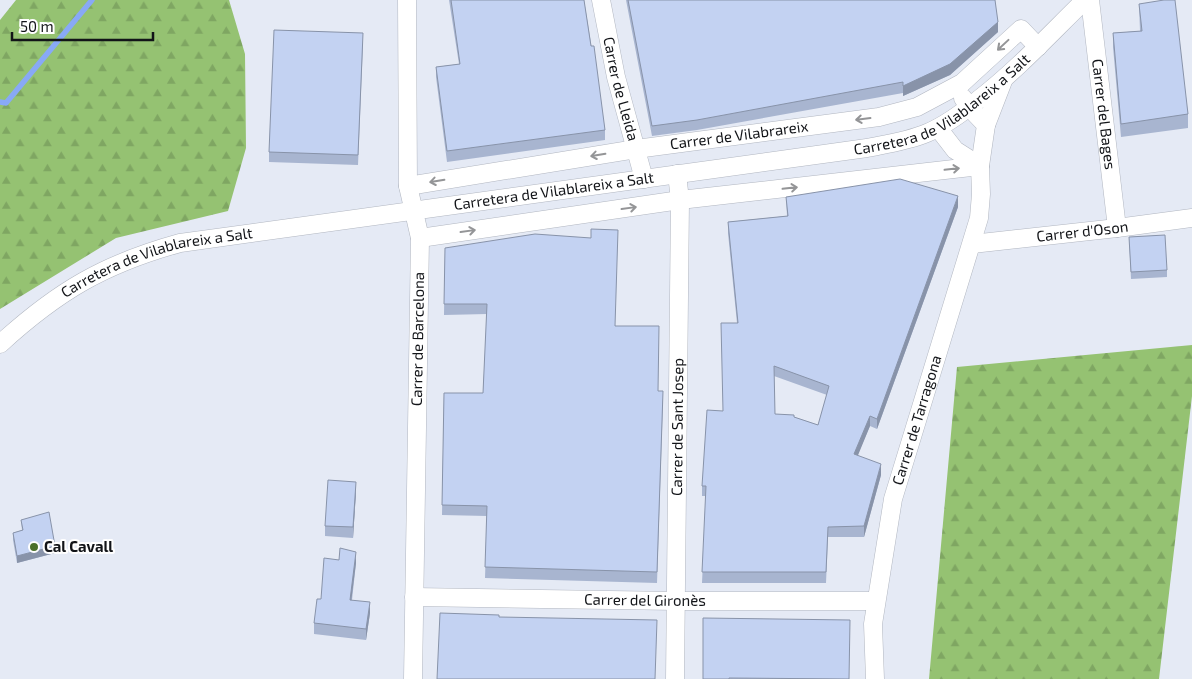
<svg xmlns="http://www.w3.org/2000/svg" width="1192" height="679" font-family="'Exo 2',sans-serif">
  <style>
    .forest { fill: url(#forest-firs) }
    .lines { fill: none; stroke-linecap: round; stroke-linejoin: round }
    .stream { stroke: #88a9f6; stroke-width: 5.5 }
    .minor-casing { stroke: #b1b6c0; stroke-width: 19 }
    .minor { stroke: #fff; stroke-width: 18 }
    .wall { fill: #a8b5d0; fill-rule: evenodd }
    .shaded-wall { fill: #8893a9 }
    .building { fill: #c3d2f2; stroke: #8893a9; fill-rule: evenodd }
    .oneway { stroke: #949597 }
    .poi-dot { fill: #4b702a; stroke: #fff; stroke-width: 2 }
    .labels { text-anchor: middle; stroke-width: 4; stroke-linejoin: round; paint-order: stroke }
    .street-label { font-size: 15px; fill: #121418; stroke: #fff }
    .poi-label { font-size: 15px; font-weight: bold; fill: #121418; stroke: #fff; text-anchor: start }
  </style>
  <defs>
    <pattern id="forest-firs" width="22" height="20" patternUnits="userSpaceOnUse" patternTransform="scale(1.25)"><rect width="22" height="20" fill="#95c272"/><path d="M5 1l3.5 6h-7zM16 11l3.5 6h-7z" fill="#7fa662"/></pattern>
  </defs>
  <rect width="100%" height="100%" fill="#e5eaf5"/>
  <path class="forest" d="M16,0h213l16,54 1,94 -18,63 -112,27 -116,71v-289z
    M1192,345v51l-33,283h-230l28,-312z"/>
  <g class="lines">
    <path class="stream" d="M0,102l6,1 86,-103"/>
    <g class="minor-casing">
      <g id="minor">
        <path d="M407,0l1,186 12,52 -7,441"/>
        <path id="s1" d="M601,0l15,77 28,102"/>
        <path id="s2" d="M1090,0l27,228"/>
        <path d="M986,125l17,-44"/>
        <path d="M938,128l17,22 25,16"/>
        <path id="s3" d="M408,186l228,-37 243,-32 38,-10 45,-24 59,-54 17,18"/>
        <path d="M420,238l260,-38 300,-34"/>
        <path id="s4" d="M972,244l145,-16 75,-10"/>
        <path id="s5" d="M0,344c58,-53 104,-80 180,-101l687,-95c20,-4 41,-7 60,-15 19,-8 35,-20 51,-33 39,-30 72,-66 107,-100"/>
        <path id="s6" d="M414,597l263,4h199"/>
        <path id="s7" d="M675,679l5,-479 -3,-26"/>
        <path id="s8" d="M875,679l-2,-55 20,-125 86,-281 2,-24 -1,-28 6,-41 -17,-18 -6,-9"/>
      </g>
    </g>
    <use href="#minor" class="minor"/>
  </g>
  <path class="wall" d="M449,0h135l21,130v10l-158,22 -11,-85v-10l23,-3z
    M626,0h369l3,32 -48,43 -47,21v-3l-206,37 -45,6z
    M1139,4l49,110v14l-67,9 -8,-90v-14l27,-2z
    M363,43l-5,122 -89,-3v-10z
    M786,197l172,10 -81,222 -7,-3 -13,30 24,19 -17,62h-36l-2,46h-124l4,-87h-4v-10l21,-75 14,-88 -9,-90v-11l59,-6zM774,376l53,19 -9,30 -24,-8 -19,-3z
    M1129,237l38,33v7l-36,2z
    M445,248l171,78 42,65 5,10 -6,182 -172,-5 2,-62 -45,-1 2,-122h39l4,-79 -43,1z
    M356,492l-3,46 -28,-2v-10z
    M21,520l34,33 -38,10 -4,-23v-7l9,-3z
    M356,563l-4,37 18,13 -4,27 -52,-6v-11l7,-24z
    M703,618l146,61h-146z"/>
  <path class="shaded-wall" d="M998,22v10l-48,43 -47,21v-10z
    M958,196v11l-81,222v-10z
    M870,416v10l-16,39v-11z
    M881,464v11l-17,62v-11z
    M356,482v10l-3,46v-11z
    M55,546v7l-38,10v-7z
    M356,552v11l-6,47v-10z
    M370,602v11l-4,27v-11z"/>
  <path class="building" d="M451,0h133l7,46h3l11,84 -158,21 -11,-84 24,-3z
    M628,0h367l3,22 -48,42 -47,22v-4l-206,38 -45,6z
    M1164,0h11l13,114 -67,10 -8,-91 29,-2 -3,-27z
    M274,30l89,3 -5,122 -89,-3z
    M900,179l58,17 -81,223 -7,-3 -16,38 27,10 -17,62 -36,1 -2,45h-124l4,-86h-4l5,-76 16,1 -2,-88h17l-10,-101 60,-6 -2,-19zM774,366l55,20 -11,39 -24,-8v-2l-19,-1z
    M591,229l27,1 -3,96h44l-1,65h5l-6,181 -172,-5 2,-61 -45,-1 2,-112h39l4,-89h-43l1,-56 90,-14 56,4z
    M1165,235l2,35 -36,2 -2,-35z
    M328,480l28,2 -3,45 -28,-1z
    M49,512l6,34 -38,10 -4,-23 10,-3 -2,-10z
    M340,548l16,4 -6,48 20,2 -4,27 -52,-6 3,-24h4l3,-41 15,2z
    M440,613l59,2v2l158,3 -2,59h-218z
    M703,618l147,2 -1,59 -120,-1v1h-26z"/>
  <defs><path id="oneway-shaft" d="M-6 0H5M1.5-3L5.5 0L1.5 3" fill="none" stroke-width="1.6" stroke-linecap="round" stroke-linejoin="round" transform="scale(1.25)"/></defs>
  <g class="oneway">
    <use href="#oneway-shaft" transform="translate(1003 45) rotate(137)"/>
    <use href="#oneway-shaft" transform="translate(863 119) rotate(173)"/>
    <use href="#oneway-shaft" transform="translate(598 155) rotate(171)"/>
    <use href="#oneway-shaft" transform="translate(952 169) rotate(-6)"/>
    <use href="#oneway-shaft" transform="translate(437 181) rotate(171)"/>
    <use href="#oneway-shaft" transform="translate(790 188) rotate(-6)"/>
    <use href="#oneway-shaft" transform="translate(629 208) rotate(-8)"/>
    <use href="#oneway-shaft" transform="translate(468 231) rotate(-8)"/>
  </g>
  <circle class="poi-dot" cx="34" cy="547" r="5"/>
  <g class="labels">
    <g class="street-label">
      <text dy="5" stroke="none"><textPath href="#s1" startOffset="91">Carrer de Lleida</textPath></text>
      <text dy="5" stroke="none"><textPath href="#s5" startOffset="990">Carretera de Vilablareix a Salt</textPath></text>
      <text dy="5" stroke="none"><textPath href="#s2" startOffset="115">Carrer del Bages</textPath></text>
      <text dy="5" stroke="none"><textPath href="#s3" startOffset="335">Carrer de Vilabrareix</textPath></text>
      <text dy="5" stroke="none"><textPath href="#s5" startOffset="586">Carretera de Vilablareix a Salt</textPath></text>
      <text dy="5" stroke="none"><textPath href="#s4" startOffset="111">Carrer d'Oson</textPath></text>
      <text dy="5" stroke="none"><textPath href="#s5" startOffset="181">Carretera de Vilablareix a Salt</textPath></text>
      <text transform="translate(418 339) rotate(-89)" y="5">Carrer de Barcelona</text>
      <text dy="5" stroke="none"><textPath href="#s8" startOffset="264">Carrer de Tarragona</textPath></text>
      <text dy="5" stroke="none"><textPath href="#s7" startOffset="252">Carrer de Sant Josep</textPath></text>
      <text dy="5" stroke="none"><textPath href="#s6" startOffset="231">Carrer del Gironès</textPath></text>
    </g>
    <g class="poi-label">
      <text x="44" y="552">Cal Cavall</text>
    </g>
  </g>
  <path d="M12 32v8h141v-8" fill="none" stroke="#121418" stroke-width="2.5"/>
  <text x="20" y="32" font-size="15" fill="#121418" stroke="#ffffff" stroke-width="4" paint-order="stroke">50 m</text>
</svg>
